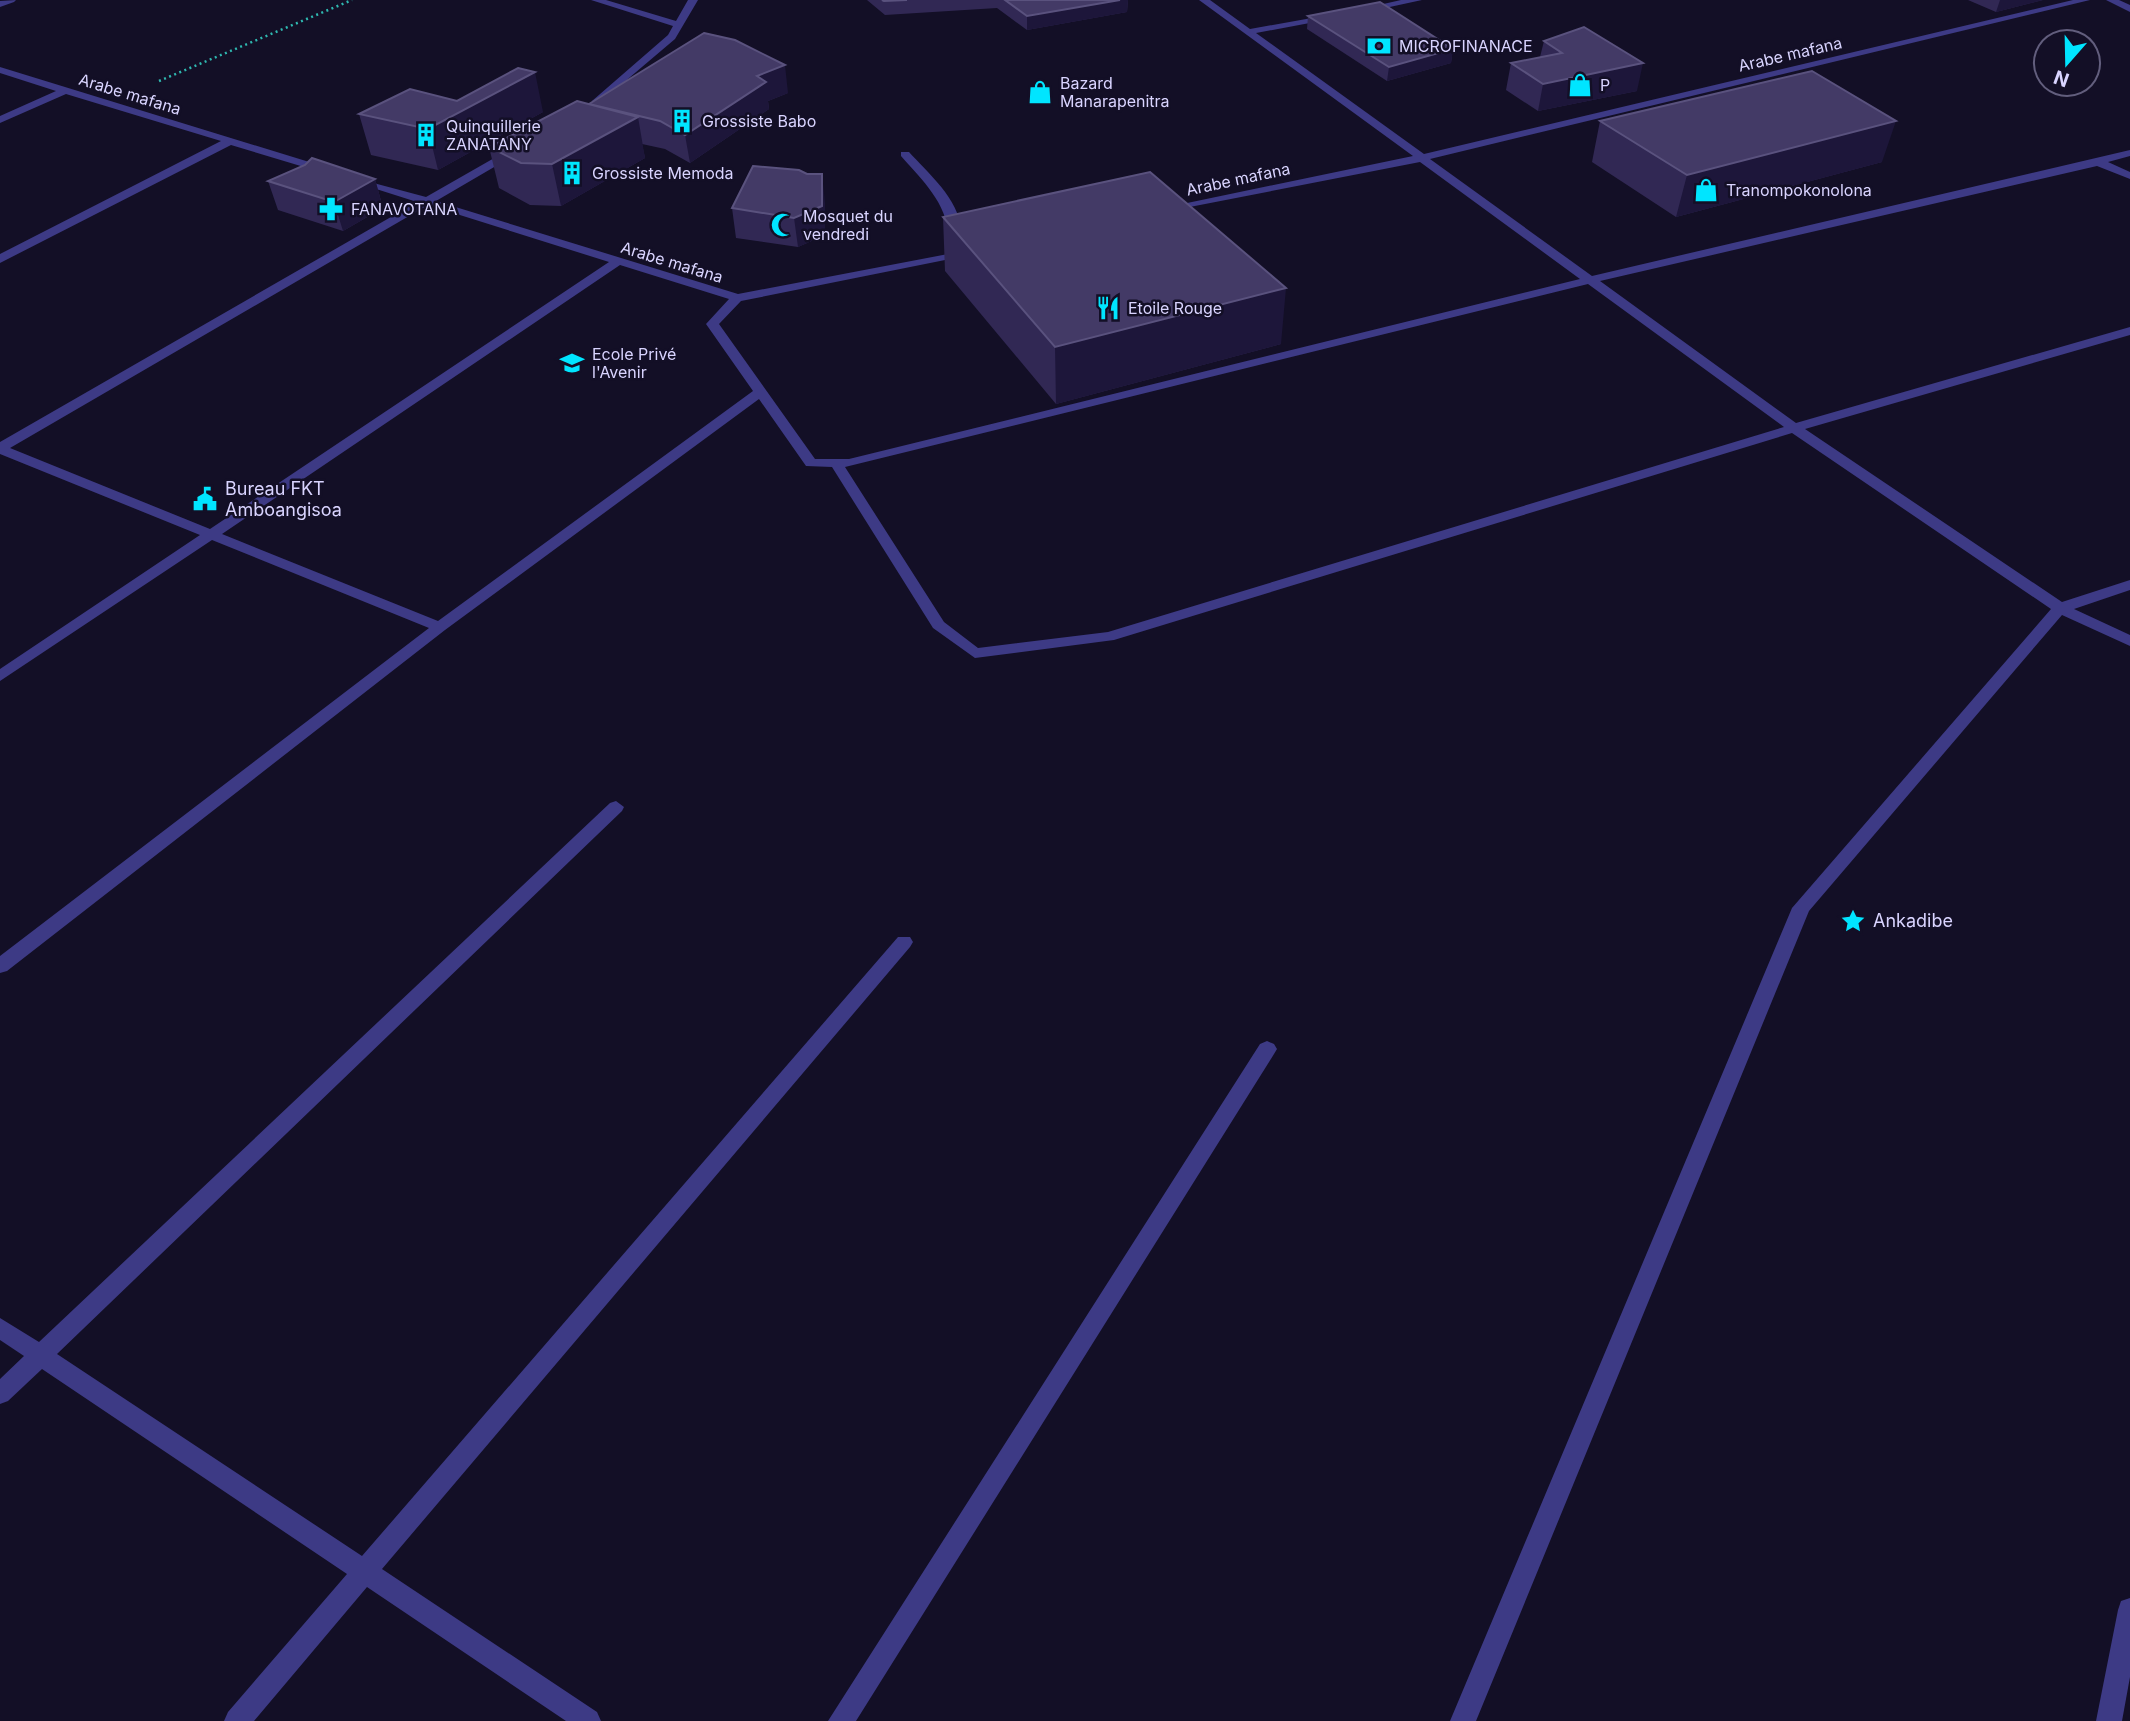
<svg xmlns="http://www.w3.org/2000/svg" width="2130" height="1721" font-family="Inter,sans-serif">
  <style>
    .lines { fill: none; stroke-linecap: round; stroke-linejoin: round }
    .path { stroke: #2fb8b0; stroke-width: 2.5; stroke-dasharray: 2 3.5; stroke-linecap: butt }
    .street { fill: #3d3a85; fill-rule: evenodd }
    .wall { fill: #312854 }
    .shaded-wall { fill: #1d163a }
    .building { fill: #433a66; stroke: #5a527e; stroke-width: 2 }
    .labels { text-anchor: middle; stroke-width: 5; stroke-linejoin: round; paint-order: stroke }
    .far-poi-label { font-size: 16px; fill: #d9d4ff; stroke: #130f26; text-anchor: start }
    .far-street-label { font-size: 16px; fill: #d9d4ff; stroke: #130f26 }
    .poi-label { font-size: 18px; fill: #d9d4ff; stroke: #130f26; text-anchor: start }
  </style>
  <rect width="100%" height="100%" fill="#130f26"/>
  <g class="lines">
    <path class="path" d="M159,81l193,-81"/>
    <path class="street" d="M16,0l-2,2 -14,5v-6z
      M591,0h15l70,21 12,-21h10l-23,39 -79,67 -4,-1v-4l76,-66 5,-9z
      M1199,0h11l40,29 84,-15v4l-3,1 -75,14 168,121 649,-154h17l-660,159 162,117 538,-126v6l-22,6 22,10v7l-33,-13 -497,115 196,142 334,-96v8l-325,94 257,173 68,-22v10l-56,19 56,26v11l-68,-31 -253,296 -333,810h-26l342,-813 259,-299 -259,-176 -678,207 -139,18 -42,-30 -101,-161 -26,-1 -47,-67 -314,231 -438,341 -7,2v-17l429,-328 -217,-88 -212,141v-12l200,-134 -200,-81v-12l417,-240 -66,-21v-4l75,20 84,-48h8v4l-82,48 302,93 231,-44v4l-4,2 -224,45 -22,23 96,135h34l731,-180 -160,-117 -256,50 -2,-2 6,-3 245,-51zM428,205l181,57 -399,267 -200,-81zM620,265l109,34 -23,25 47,67 -315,230 -216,-87zM1588,284l196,143 -676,205 -130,16 -34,-26 -99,-155z
      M1401,0h21l-60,13 -5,-3z
      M2106,0h13l11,5v7z
      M0,67l332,102 2,2 -10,2 -93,-28 -231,118v-9l221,-113 -155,-47 -66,29v-7l56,-25 -56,-18z
      M901,152h8c19,21 59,55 50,86l-10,-2c-3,-34 -26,-55 -48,-80z
      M616,801l8,6 -2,4 -565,543 305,202 536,-619h12l3,5 -3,5 -528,622 215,143 4,9h-35l-199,-134 -113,134h-30l4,-9 119,-138 -305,-205 -34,32 -8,3v-25l24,-23 -24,-16v-22l39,24 571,-539z
      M1267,1041l7,3 3,5 -3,5 -418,667h-28l432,-677z
      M2130,1598v79l-8,44h-26l22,-111 3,-9z"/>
  </g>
  <path class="wall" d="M867,0h261l-1,12 -100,18 -30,-22 -112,7z
    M1968,0h75l-47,12z
    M1308,16l145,33 -2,14 -64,18 -80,-52z
    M1544,41l93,50 -99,20 -32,-21 5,-27 29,-6z
    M788,93l-20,8 1,8 -79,54 -25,-14 -23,-5 3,14 -84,48 -31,-1 -31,-17 -10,-41 100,-43z
    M457,101l86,11 -105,58 -67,-15 -12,-41z
    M1600,121l282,41 -206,55 -84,-55z
    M375,179l8,29 -40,23 -65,-21 -10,-29z
    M825,203v32l-27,12 -62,-9 -4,-30z
    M943,217l338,127 -225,60 -111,-133z"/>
  <path class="shaded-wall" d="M1120,0h8l-1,12 -100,18v-14z
    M2000,0h43l-47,12z
    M1453,49l-2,14 -64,18 2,-14z
    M1643,63l-6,28 -99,20 5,-27z
    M785,65l3,28 -20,8 1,8 -79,54 -5,-28 72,-59z
    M535,72l8,40 -105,58 -10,-41z
    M638,117l7,41 -84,48 -9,-42z
    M1896,121l-14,41 -206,55 11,-42z
    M822,174l3,29v32l-27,12 -4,-29z
    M375,179l8,29 -40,23 -9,-29z
    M1286,288l-5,56 -225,60 -1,-57z"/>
  <path class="building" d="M882,0h25l-23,1z
    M1005,0h115l-93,16z
    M1380,2l73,47 -64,18 -81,-51z
    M1584,27l59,36 -100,21 -32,-21 51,-10 -18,-12z
    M704,33l31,7 50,25 -28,11 9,6 -81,53 -25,-14 -71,-17z
    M518,68l17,4 -107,57 -69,-15 51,-25 47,12z
    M1812,71l84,50 -209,54 -87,-54z
    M577,101l61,16 -86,47 -31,-1 -32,-16z
    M312,158l63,21 -41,23 -66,-21 37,-16z
    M753,166l46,4 8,4h15v32l-28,12 -62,-10z
    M1150,172l136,116 -231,59 -112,-130z"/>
  <defs>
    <g id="bank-bare" transform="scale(1.89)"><path d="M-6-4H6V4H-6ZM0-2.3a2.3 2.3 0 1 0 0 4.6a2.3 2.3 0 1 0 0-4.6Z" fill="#00e5ff" stroke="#130f26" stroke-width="2.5" paint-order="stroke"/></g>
    <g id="shop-bare" transform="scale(1.89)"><path d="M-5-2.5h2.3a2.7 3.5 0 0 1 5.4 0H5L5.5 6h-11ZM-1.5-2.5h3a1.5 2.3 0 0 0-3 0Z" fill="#00e5ff" stroke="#130f26" stroke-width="2.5" paint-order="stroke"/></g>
    <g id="building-bare" transform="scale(1.89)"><path d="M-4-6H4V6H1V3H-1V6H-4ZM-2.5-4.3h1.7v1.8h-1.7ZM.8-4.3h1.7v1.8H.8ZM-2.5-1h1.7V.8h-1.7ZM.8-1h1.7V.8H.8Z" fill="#00e5ff" stroke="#130f26" stroke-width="2.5" paint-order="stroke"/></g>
    <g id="pharmacy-bare" transform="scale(1.89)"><path d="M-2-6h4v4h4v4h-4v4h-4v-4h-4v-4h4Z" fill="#00e5ff" stroke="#130f26" stroke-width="2.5" paint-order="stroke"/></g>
    <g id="mosque-bare" transform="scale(1.89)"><path d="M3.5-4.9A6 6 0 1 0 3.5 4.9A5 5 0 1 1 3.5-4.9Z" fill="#00e5ff" stroke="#130f26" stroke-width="2.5" paint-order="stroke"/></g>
    <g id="restaurant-bare" transform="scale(1.89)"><path d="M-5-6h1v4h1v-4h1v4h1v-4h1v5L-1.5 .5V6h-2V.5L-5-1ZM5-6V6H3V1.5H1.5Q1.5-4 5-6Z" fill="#00e5ff" stroke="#130f26" stroke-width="2.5" paint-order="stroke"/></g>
    <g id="school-bare" transform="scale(1.89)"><path d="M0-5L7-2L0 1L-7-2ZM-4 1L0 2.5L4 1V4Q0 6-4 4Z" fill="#00e5ff" stroke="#130f26" stroke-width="2.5" paint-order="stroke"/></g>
    <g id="civic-bare" transform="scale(1.89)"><path d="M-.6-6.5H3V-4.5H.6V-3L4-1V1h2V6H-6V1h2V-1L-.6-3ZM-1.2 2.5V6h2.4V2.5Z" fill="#00e5ff" stroke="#130f26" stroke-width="2.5" paint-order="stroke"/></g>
    <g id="sight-bare" transform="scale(1.89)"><path d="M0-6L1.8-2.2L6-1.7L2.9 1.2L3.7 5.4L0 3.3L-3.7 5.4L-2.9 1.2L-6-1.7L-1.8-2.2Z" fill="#00e5ff" stroke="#130f26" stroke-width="2.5" paint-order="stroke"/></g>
  </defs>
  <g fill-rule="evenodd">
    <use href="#bank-bare" x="1379" y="46"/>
    <use href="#shop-bare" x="1580" y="85"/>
    <use href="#shop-bare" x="1040" y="92"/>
    <use href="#building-bare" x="682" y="121"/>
    <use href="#building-bare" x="426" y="135"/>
    <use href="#building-bare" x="572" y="173"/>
    <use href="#shop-bare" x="1706" y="190"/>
    <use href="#pharmacy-bare" x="331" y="209"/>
    <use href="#mosque-bare" x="783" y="225"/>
    <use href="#restaurant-bare" x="1108" y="308"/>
    <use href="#school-bare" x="572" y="363"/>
    <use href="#civic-bare" x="205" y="499"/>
    <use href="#sight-bare" x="1853" y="921"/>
  </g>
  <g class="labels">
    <g class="far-poi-label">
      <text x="1399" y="52">MICROFINANACE</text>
      <text x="1060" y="89">Bazard<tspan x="1060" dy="18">Manarapenitra</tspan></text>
      <text x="1600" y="91">P</text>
      <text x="702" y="127">Grossiste Babo</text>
      <text x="446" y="132">Quinquillerie<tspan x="446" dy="18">ZANATANY</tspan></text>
      <text x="592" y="179">Grossiste Memoda</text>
      <text x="1726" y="196">Tranompokonolona</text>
      <text x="351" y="215">FANAVOTANA</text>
      <text x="803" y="222">Mosquet du<tspan x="803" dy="18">vendredi</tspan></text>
      <text x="1128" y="314">Etoile Rouge</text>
      <text x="592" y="360">Ecole Privé<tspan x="592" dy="18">l'Avenir</tspan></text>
    </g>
    <g class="far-street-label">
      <text transform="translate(1790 54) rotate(-13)" y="6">Arabe mafana</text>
      <text transform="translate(130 94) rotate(17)" y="6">Arabe mafana</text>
      <text transform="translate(1238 179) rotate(-12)" y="6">Arabe mafana</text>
      <text transform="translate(672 262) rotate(17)" y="6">Arabe mafana</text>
    </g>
    <g class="poi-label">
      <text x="225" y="495">Bureau FKT<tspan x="225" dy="21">Amboangisoa</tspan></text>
      <text x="1873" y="927">Ankadibe</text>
    </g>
  </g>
  <g transform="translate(2067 63) rotate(200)"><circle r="33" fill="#130f26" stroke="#625e7d" stroke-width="2"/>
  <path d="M0-5L12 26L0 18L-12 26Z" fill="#00e5ff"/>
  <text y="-10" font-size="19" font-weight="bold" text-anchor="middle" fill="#d9d4ff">N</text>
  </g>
</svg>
